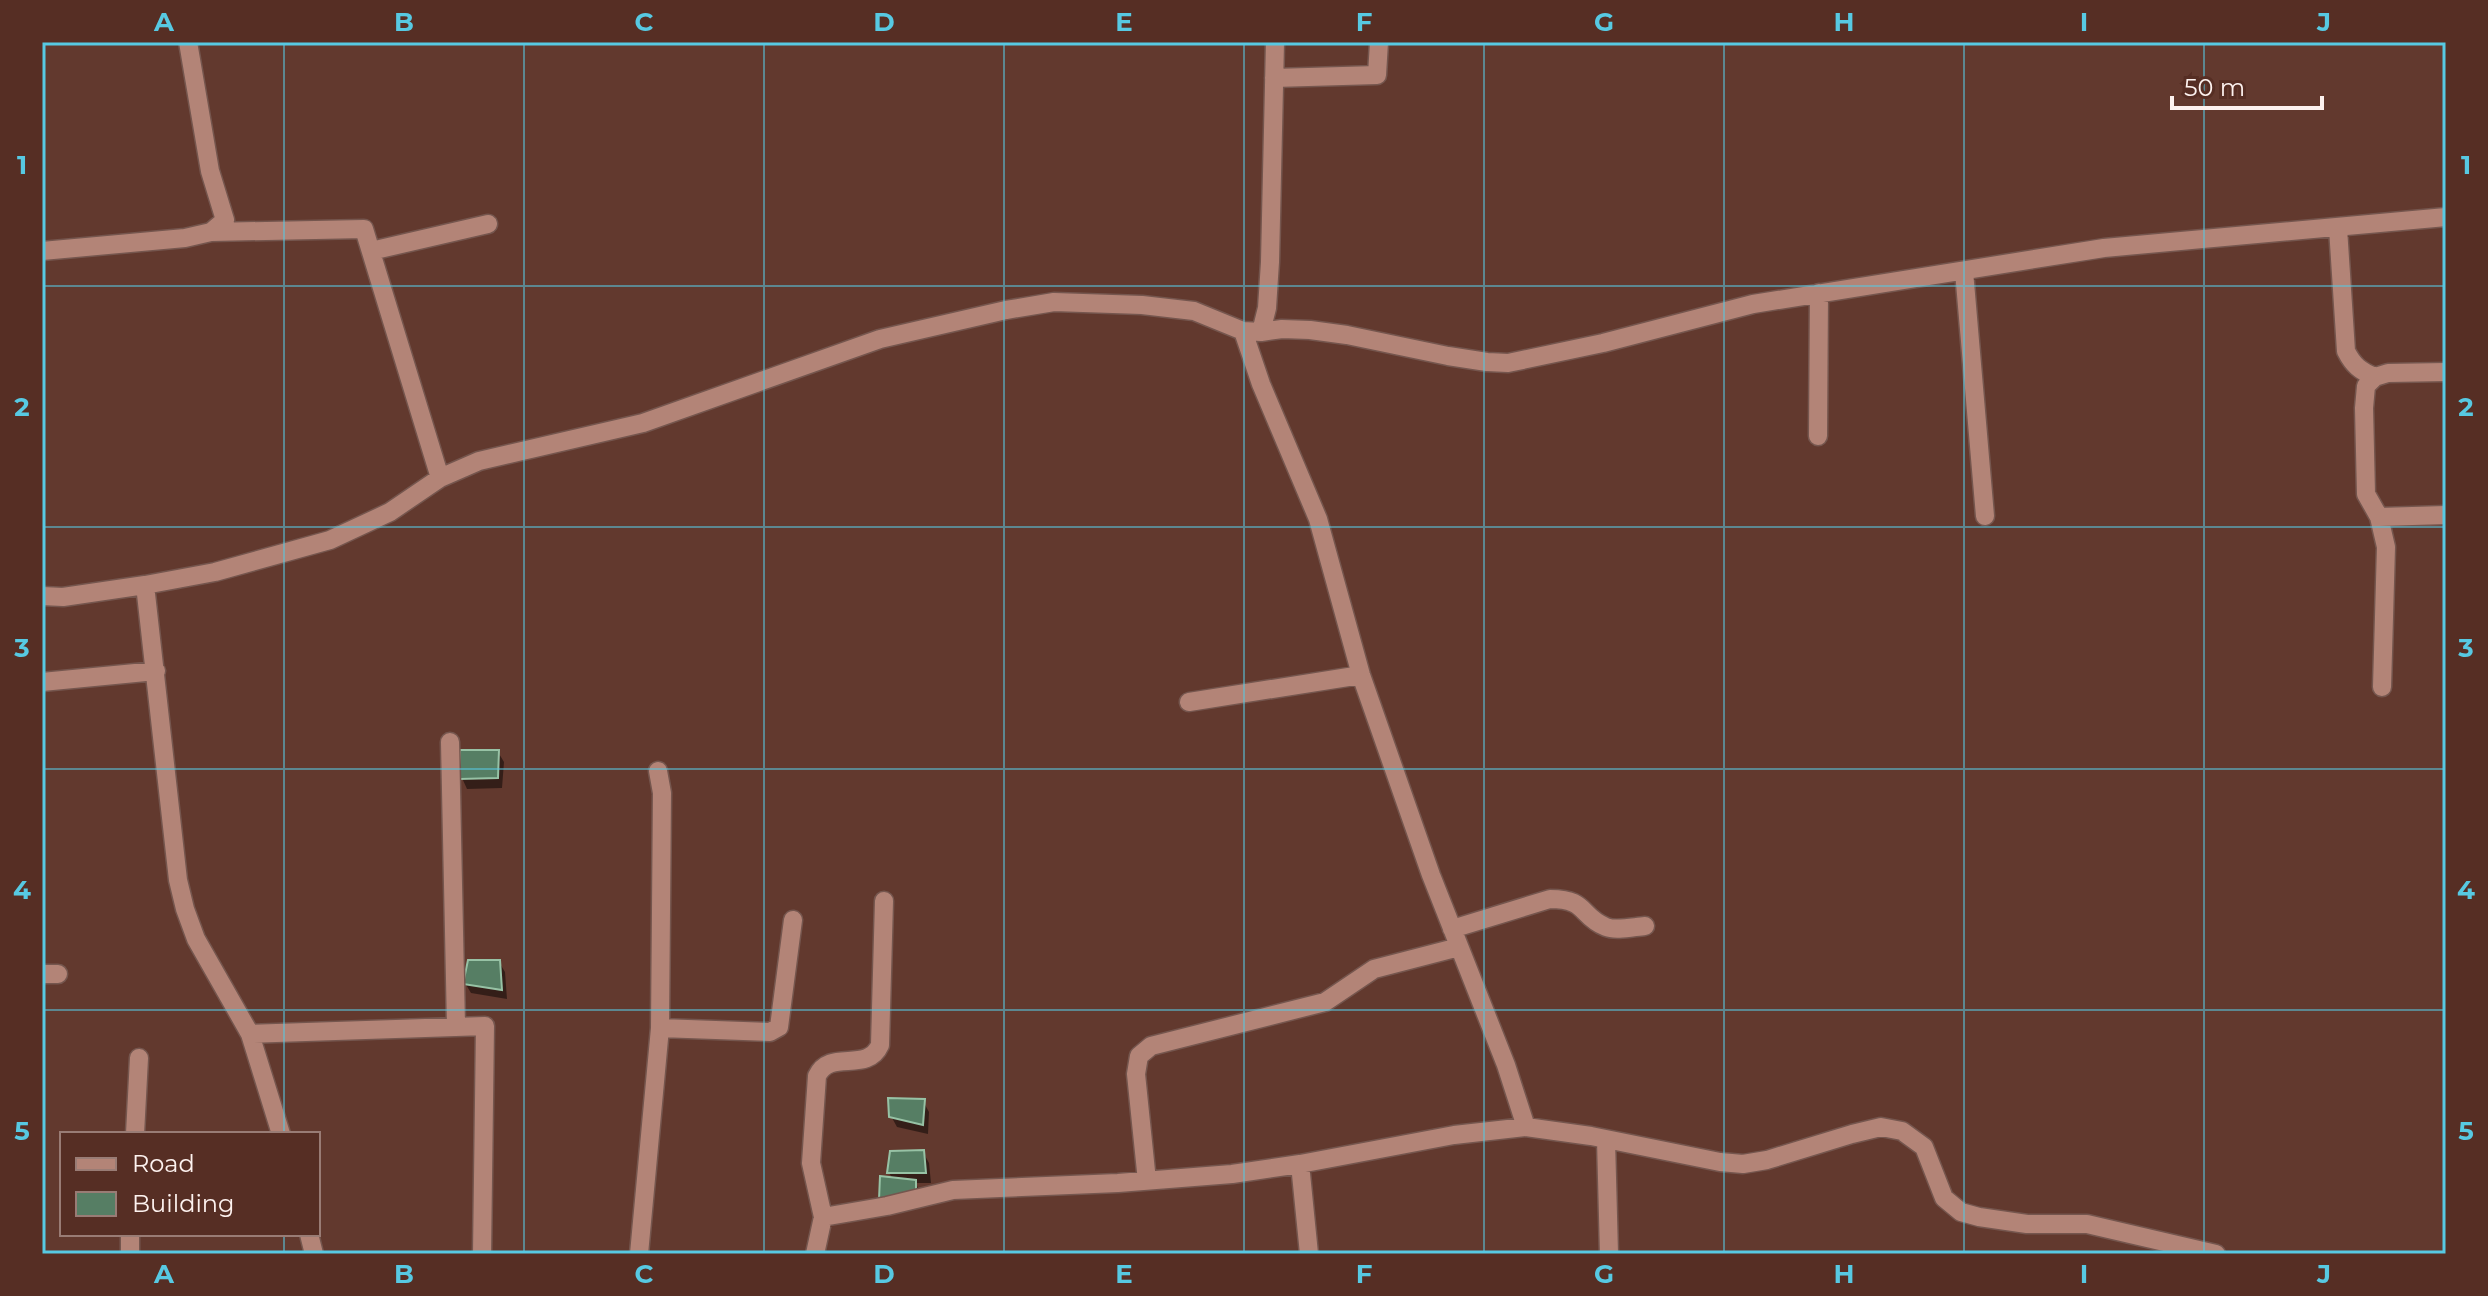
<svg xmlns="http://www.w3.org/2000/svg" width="2488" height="1296" font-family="Montserrat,sans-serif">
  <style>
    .shadow { fill: #0007 }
    .building { fill: #567e64; stroke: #97c2a5; stroke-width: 2 }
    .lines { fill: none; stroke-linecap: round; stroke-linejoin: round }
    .minor-casing { stroke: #75564e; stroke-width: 21 }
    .minor { stroke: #b38477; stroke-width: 18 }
    .grid { fill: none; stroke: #57c9e2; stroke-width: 2; stroke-opacity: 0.55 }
    .neatline { fill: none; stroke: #57c9e2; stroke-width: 3 }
    .grid-label { font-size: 26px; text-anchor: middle; font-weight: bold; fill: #57c9e2 }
  </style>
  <rect width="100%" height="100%" fill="#62392e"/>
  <path class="shadow" d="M498,752l6,10 -2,26 -35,1 -5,-11z
    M499,962l6,10 2,27 -36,-6 -6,-10z
    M923,1101l6,11 -1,22 -31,-7 -6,-11z
    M923,1152l6,11 2,20h-16l6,9 -28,-13 -4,-6z"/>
  <path class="building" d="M460,750h39l-1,28 -38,1z
    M468,960h32l2,30 -39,-6z
    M888,1098l37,1 -2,26 -34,-8z
    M924,1150l2,23h-39l3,-22z
    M880,1176l36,4v12l-37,8z"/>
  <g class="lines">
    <g class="minor-casing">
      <path id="minor" d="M1274,78l103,-3 2,-33
        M2338,228l8,123c7,14 14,20 29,26
        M211,232l153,-3 76,249
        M42,251l143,-13 26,-6 14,-12 -15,-49 -22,-129
        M371,251l117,-27
        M1964,271l21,245
        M1243,331l18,53 57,135 43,156 70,200 75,190 20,62
        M1261,332l6,-24 3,-46 5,-220
        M1818,436l1,-143
        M2379,517l67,-2
        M145,585l70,-13 115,-32 60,-28 50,-34 39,-17 164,-38 237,-84 126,-29 48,-8 88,3 52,6 49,20 18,1 21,-3 28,1 37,5 101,21 39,6 21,1 95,-20 150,-39 351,-56 342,-31
        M42,596l21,1 82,-12 33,295 7,29 11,30 54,95 31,100
        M42,682l114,-11
        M2382,687l4,-140 -7,-30 -13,-23 -2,-86 2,-22 9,-9 13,-4 58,-1
        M1189,702l172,-27
        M450,742l6,284
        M1452,929l98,-30c38,0 29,17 56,28 10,4 27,0 39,-1
        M42,974h16
        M660,1028l110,4 9,-5 14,-107
        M250,1034l235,-8 -3,228
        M135,1134l4,-76
        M1606,1140l3,114
        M1300,1164l9,90
        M1147,1181l-11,-107 3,-18 12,-10 174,-44 49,-33 85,-22
        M823,1217l-12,-54 6,-87c13,-28 50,-2 63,-31l4,-144
        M309,1234l5,20
        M130,1254v-20
        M639,1254l21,-226 2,-235 -4,-22
        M815,1254l8,-37 64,-11 66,-16 165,-7 114,-9 68,-10 154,-29 72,-8 65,9 129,26 23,2 24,-4 85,-26 29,-7 21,4 22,16 20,51 17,14 18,5 48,7h60l129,30"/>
    </g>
    <use href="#minor" class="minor"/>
  </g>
  <path class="grid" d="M284,42v1092M524,42v1212M764,42v1212M1004,42v1212M1244,42v1212M1484,42v1212M1724,42v1212M1964,42v1212M2204,42v1212M42,286h2404M42,527h2404M42,769h2404M42,1010h2404M284,1234v20"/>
  <rect width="2488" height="1296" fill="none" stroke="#562e24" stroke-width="88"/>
  <rect x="60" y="1132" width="260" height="104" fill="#562e24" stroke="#997c75" stroke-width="2"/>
  <rect x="76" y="1158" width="40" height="12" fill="#b38477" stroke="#997c75" stroke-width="2"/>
  <text x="132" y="1172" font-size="24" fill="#fdf2ef">Road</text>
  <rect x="76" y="1192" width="40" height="24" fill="#567e64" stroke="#997c75" stroke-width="2"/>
  <text x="132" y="1212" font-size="24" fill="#fdf2ef">Building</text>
  <path d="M2172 96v12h150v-12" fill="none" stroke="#fdf2ef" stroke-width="4"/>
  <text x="2184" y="96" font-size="24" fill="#fdf2ef" stroke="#562e24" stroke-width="6" paint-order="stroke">50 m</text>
  <rect x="44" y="44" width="2400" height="1208" class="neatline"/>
  <g class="grid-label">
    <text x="164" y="31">A</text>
    <text x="404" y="31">B</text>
    <text x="644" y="31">C</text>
    <text x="884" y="31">D</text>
    <text x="1124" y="31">E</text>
    <text x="1364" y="31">F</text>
    <text x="1604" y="31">G</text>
    <text x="1844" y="31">H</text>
    <text x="2084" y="31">I</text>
    <text x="2324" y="31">J</text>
    <text x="22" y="174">1</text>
    <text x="2466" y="174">1</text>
    <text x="22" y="416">2</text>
    <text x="2466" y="416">2</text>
    <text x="22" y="657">3</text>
    <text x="2466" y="657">3</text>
    <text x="22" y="899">4</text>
    <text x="2466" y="899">4</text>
    <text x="22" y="1140">5</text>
    <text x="2466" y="1140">5</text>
    <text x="164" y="1283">A</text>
    <text x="404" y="1283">B</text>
    <text x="644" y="1283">C</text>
    <text x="884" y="1283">D</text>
    <text x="1124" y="1283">E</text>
    <text x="1364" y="1283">F</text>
    <text x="1604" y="1283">G</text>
    <text x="1844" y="1283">H</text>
    <text x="2084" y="1283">I</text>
    <text x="2324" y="1283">J</text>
  </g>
</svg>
